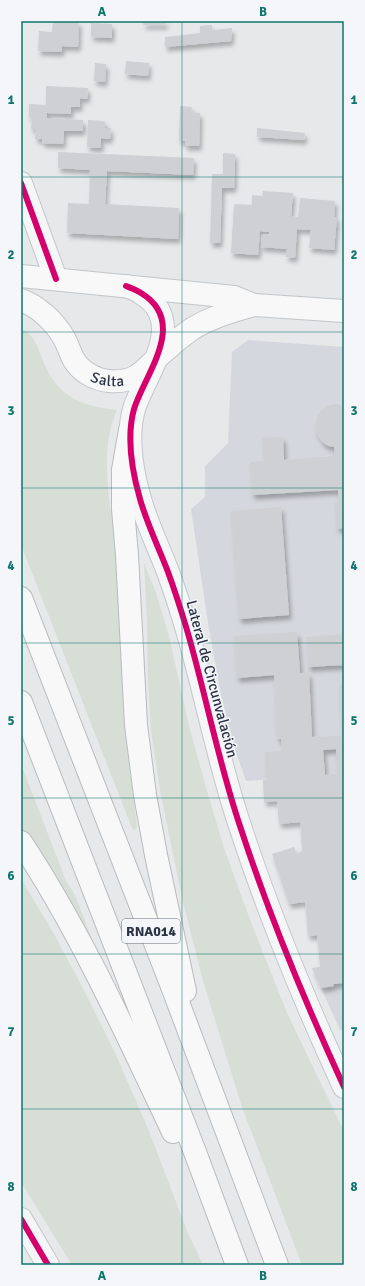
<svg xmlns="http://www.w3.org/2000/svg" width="365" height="1286" font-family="Signika,sans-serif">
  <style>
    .built { fill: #d4d7dd }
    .green { fill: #d6ded6 }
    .building { fill: #ced0d3; fill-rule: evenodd; filter: url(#shadow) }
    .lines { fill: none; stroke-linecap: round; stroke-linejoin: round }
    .minor-casing { stroke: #c4c6c8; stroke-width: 24 }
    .major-casing { stroke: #c2c5c8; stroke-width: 24 }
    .highway-casing { stroke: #b8bbbf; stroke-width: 24 }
    .minor { stroke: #f5f6f7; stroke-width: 22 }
    .major { stroke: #f8f8f8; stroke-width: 22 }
    .highway { stroke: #f8f8f8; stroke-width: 22 }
    .cycleway-casing { stroke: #f4f6f9; stroke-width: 8 }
    .cycleway { stroke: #d6006c; stroke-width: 6 }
    .grid { fill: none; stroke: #0f766e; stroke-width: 1; stroke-opacity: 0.55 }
    .labels { text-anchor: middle; stroke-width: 3; stroke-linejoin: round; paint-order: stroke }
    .shield { fill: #f4f6f9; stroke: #676e7b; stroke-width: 1 }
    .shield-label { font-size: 14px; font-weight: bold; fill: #2b3445 }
    .street-label { font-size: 15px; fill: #2b3445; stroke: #f4f6f9 }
    .neatline { fill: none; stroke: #0f766e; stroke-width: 1.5 }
    .grid-label { font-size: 13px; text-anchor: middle; font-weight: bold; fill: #0f766e }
  </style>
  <defs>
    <filter id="shadow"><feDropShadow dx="2.5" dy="4.5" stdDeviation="2" flood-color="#0004"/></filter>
  </defs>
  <rect width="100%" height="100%" fill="#e6e8ea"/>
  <path class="built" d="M248,340l96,7v427l-98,7 -11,-32 -14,-54 -13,-72 -17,-114 14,-12v-31l23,-23 4,-91z
    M344,965v65h-4l-28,-62z"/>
  <path class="green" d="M21,328c14,7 17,21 23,35 14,35 39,43 73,47 -22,51 -2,107 1,159 3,39 2,77 4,116 2,47 9,94 15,142l-2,3 -3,-2 -111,-283z
    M144,563l12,30 13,43 20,90 18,65 17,57 25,69 38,96 25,52 32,66v134h-42l-60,-158 -39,-126 -20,-79 -22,-106 -10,-66 -3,-49 -1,-58z
    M21,764l45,117 9,14 22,58 -76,-123z
    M21,879l33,55 32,60 30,61 33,76 38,100 16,34h-131l-51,-83z"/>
  <path class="building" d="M53,21l26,1 -1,25 -16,-1v6l-24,-1 1,-20 13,1z
    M144,21h22l-1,4h-22z
    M91,23l21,1v14l-21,-1z
    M212,25v5l20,-2 -1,13 -66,6v-10l35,-4v-7z
    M126,61l23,2 -1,13 -23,-2z
    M95,63l11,1 -1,18 -11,-1z
    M46,86l42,2 -1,11 -7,-1v9h-9v7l-24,-1v5l36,2v11h-19l-1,13 -21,-1v-4h-7l1,-10h-5l1,-12h-3v-13l17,1z
    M180,106l12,1 -1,5 9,1 -1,33h-14v-5h-6z
    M88,120l17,1v7h6l-1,11 -9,-1v10l-14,-1z
    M257,128l48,5 -1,7 -47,-3z
    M58,152l136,6 -1,17 -86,-4 -2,33 74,4 -1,31 -111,-6 1,-30 21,1 1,-34 -32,-2z
    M223,153l12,1 -1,34h-12l-2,55h-10l2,-69h11z
    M263,191l30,2 -2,23 7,1 2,-19 35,3 -1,16h3l-3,33 -25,-2 2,-18 -14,-1 -2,29 -9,-1 1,-8 -26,-2 1,-13h7v-2l-9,-1 -2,24 -27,-2 3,-49 18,1v-10l10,1z
    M336,404l8,2v122l-7,1 -2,-26h3v-13l-86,5 -2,-33 14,-1 -1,-23 20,-1 1,23 51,-4 -1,-9 -6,-1 -6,-4 -5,-8 -2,-6 2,-11 4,-6 7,-5z
    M281,507l8,108 -50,4 -8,-108z
    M297,632l3,41h9l3,64 30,-1 -3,-51 5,-1v299l-11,1 1,2 -13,2 -9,-20 8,-1 -3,-32 -9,1 -3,-34 -16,2 -17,-50 22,-7 3,7 5,-3 -2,-29 -21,2 -2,-23 -13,1 -1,-22h4l-2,-28 17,-1 -1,-12h-4l-3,-64 -37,3 -3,-42zM336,749l1,25 -12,1 -2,-25z
    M344,634v31l-36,2 -1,-30z"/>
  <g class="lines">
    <g class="minor-casing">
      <path id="minor" d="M21,183l35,96
        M126,286c5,2 11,4 15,7 48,29 4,81 -7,116 -8,29 -2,62 6,90 7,25 19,49 28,73 7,19 13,38 19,58 19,65 31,131 53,196 29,89 65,176 104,261
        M21,1219l27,46"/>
    </g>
    <g class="major-casing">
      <g id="major">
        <path d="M21,276l213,21 20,8 90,6"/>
        <path id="s1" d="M21,300c17,6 34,22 43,38 4,7 6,15 10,22 7,12 22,20 35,21 27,2 33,-9 50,-25 10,-9 21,-19 33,-27 19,-12 41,-18 62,-24"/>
      </g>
    </g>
    <g class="highway-casing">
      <path id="highway" d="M130,430l-7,40v39l4,46 9,170 9,70 11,60 29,136
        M21,598l152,391 104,276
        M21,702l174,450 42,113
        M21,842c60,91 105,191 152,290"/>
    </g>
    <use href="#minor" class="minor"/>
    <use href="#major" class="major"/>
    <use href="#highway" class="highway"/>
    <g class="cycleway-casing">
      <path id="cycleway" d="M21,183l35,96
        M126,286c5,2 11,4 15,7 48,29 4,81 -7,116 -8,29 -2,62 6,90 7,25 19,49 28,73 7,19 13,38 19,58 19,65 31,131 53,196 29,89 65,176 104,261
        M21,1219l27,46"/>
    </g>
    <use href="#cycleway" class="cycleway"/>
  </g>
  <path class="grid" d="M182,21v1244M21,177h323M21,332h323M21,488h323M21,643h323M21,798h323M21,954h323M21,1109h323"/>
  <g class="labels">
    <rect class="shield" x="122" y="919" width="58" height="24" rx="3"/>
    <g class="shield-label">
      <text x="151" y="936">RNA014</text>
    </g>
    <g class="street-label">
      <text dy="5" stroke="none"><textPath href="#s1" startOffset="123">Salta</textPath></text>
      <text transform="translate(212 679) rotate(75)" y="5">Lateral de Circunvalación</text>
    </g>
  </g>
  <rect width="365" height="1286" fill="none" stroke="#f4f6f9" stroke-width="44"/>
  <rect x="22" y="22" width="321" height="1242" class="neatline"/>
  <g class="grid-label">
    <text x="102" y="16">A</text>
    <text x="263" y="16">B</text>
    <text x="11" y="104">1</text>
    <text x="354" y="104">1</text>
    <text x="11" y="259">2</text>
    <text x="354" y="259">2</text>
    <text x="11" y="415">3</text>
    <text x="354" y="415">3</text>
    <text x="11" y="570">4</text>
    <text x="354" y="570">4</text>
    <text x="11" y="725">5</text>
    <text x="354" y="725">5</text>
    <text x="11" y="880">6</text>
    <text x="354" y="880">6</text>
    <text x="11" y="1036">7</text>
    <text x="354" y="1036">7</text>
    <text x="11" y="1191">8</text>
    <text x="354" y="1191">8</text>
    <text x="102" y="1280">A</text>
    <text x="263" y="1280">B</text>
  </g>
</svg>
